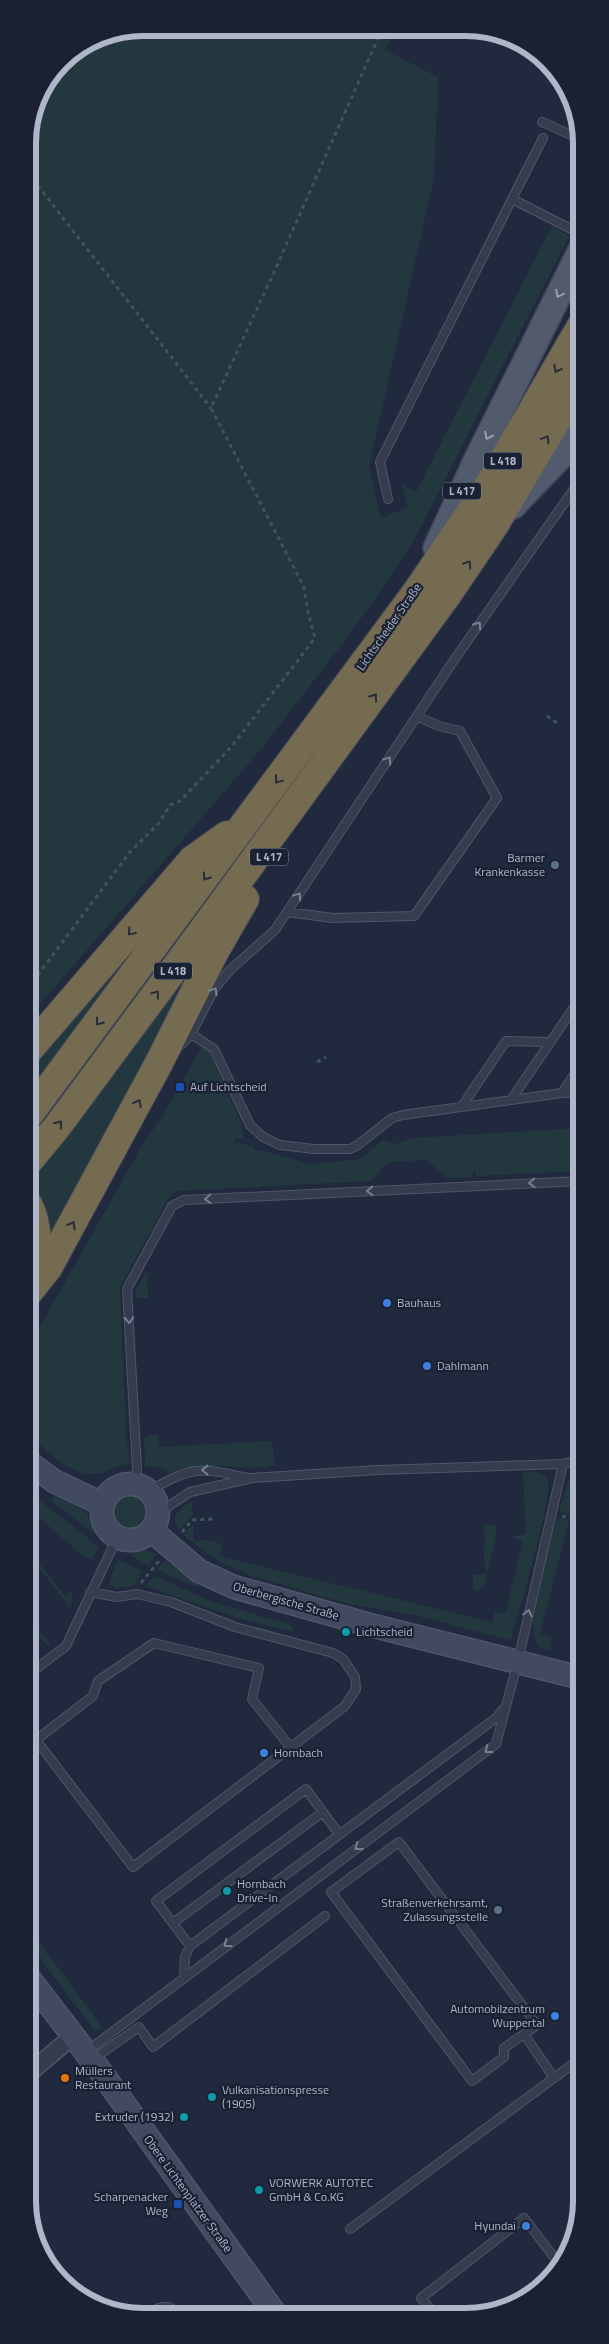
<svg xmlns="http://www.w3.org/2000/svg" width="609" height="2344" font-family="'Titillium Web',sans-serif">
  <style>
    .green { fill: #22383e }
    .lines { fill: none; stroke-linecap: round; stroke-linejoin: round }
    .lane-casing { stroke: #505668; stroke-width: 10 }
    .street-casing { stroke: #505668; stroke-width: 19 }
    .secondary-casing { stroke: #505668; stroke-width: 25 }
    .primary-casing { stroke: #3e4556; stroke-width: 28 }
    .highway-casing { stroke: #3d4355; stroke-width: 30 }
    .path { stroke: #40555b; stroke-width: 3; stroke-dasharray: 4 4; stroke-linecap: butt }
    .lane { stroke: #343c4d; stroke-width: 8 }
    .street { stroke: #343c4d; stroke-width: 16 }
    .secondary { stroke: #424a61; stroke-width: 22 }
    .primary { stroke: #525a6e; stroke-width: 25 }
    .highway { stroke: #746b51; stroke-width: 28 }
    .oneway { stroke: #989fb2 }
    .oneway2 { stroke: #282c37 }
    .oneway3 { stroke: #787f91 }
    .service-dot { fill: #5c6f8a; stroke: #1a2132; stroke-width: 2 }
    .transit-dot { fill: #1a4fb4; stroke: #1a2132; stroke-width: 2 }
    .shop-dot { fill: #3f7fe0; stroke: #1a2132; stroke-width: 2 }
    .culture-dot { fill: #0f9aa8; stroke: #1a2132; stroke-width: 2 }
    .food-dot { fill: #e8710a; stroke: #1a2132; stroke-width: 2 }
    .labels { text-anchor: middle; stroke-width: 4.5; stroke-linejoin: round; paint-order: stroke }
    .shield { fill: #1a2132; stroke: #83899c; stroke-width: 1 }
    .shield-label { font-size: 11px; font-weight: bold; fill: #b0b6c9 }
    .street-label { font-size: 12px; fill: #b0b6c9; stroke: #1a2132 }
    .poi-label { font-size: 12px; fill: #b0b6c9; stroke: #1a2132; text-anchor: start }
    .rim { fill: none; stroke: #b0b6c9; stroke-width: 6 }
  </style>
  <rect width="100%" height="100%" fill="#20293d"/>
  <path class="green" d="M144,28l250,1 -9,21 53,27 -4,101 -65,289 12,51 27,-11 -7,-23 15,8 136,-266 17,10 -150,295 -29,47 -44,61 -84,109 -234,270v-882l8,-37 26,-38 37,-25z
    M212,887l6,4 -190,255v-13z
    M223,919l-172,317 -7,-33 -13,-22z
    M139,942l-111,149v-25z
    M201,1047l9,6 31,69 3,17 -9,-1 -1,4 19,4 1,4h6l50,14 50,-5 23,-19 13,4 17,-6 168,-10v43l-105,5v-4h-3v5l-26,1 -20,-18 -39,2 -17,19 -193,10 -7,3 -51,93 6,149 4,29c-16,-2 -15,5 -29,8 -29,7 -55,-23 -73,-41v-84l115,-204 20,-28 13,-24 4,1 6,-10 -3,-2z
    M147,1270l1,28h-12v-7z
    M158,1434l1,13 113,-6 3,24c-35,8 -71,-7 -104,8l-9,-5 -17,-2 -1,-27 6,-4z
    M579,1471h2l-6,25 6,2v20l-22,-6 9,-30z
    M523,1473c8,-1 20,-2 24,6 8,14 -30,138 -36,161l-101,-26 -57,-9 -99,-28 -36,-16 -35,-26 10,-11 1,17 13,-1 15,4 -3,12 273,66 3,-10 10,2 18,-73 -10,-3v-2l13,-2z
    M28,1491l71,56 -6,11 -4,1 -9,-6 -52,-45z
    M55,1496c21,8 33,13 43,34l-3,4 -44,-33z
    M114 1512a16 16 0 1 1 32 0a16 16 0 1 1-32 0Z
    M189,1503h3l1,12 -14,15c-9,-12 -1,-21 10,-27z
    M557,1517l12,3 -29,114 12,4 -3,12 -10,-2c-7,-13 -6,-26 -5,-41z
    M484,1525h12v12l-13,51 -7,3 -3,-3v-13l13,-1 -3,-30h2z
    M28,1549l37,47 6,-5 2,1 -3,16 -42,-55z
    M134,1549l15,2 8,3 -9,11 -18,-10z
    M118,1560l25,11 -10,15 -18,2 -5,-4v-5z
    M165,1561l33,22 -1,4 -40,-17z
    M154,1576l57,25 80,24 3,7 -57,-14 -92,-32z
    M28,1615l22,30 -2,2 -20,-26z
    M28,1927l75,101 -8,3 -67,-89z"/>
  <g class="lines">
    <g class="lane-casing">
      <path id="lane" d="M542,122l38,17
        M543,138l-31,61 69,35
        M388,499l-8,-37 132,-263
        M287,912l46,6 81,-2 83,-118 -37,-67 -21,-5 -22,-10
        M191,1034l23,15 36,76 13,12 17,8 34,4h36l8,-4 34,-27 11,-3 159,-22 19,-1
        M181,1045l10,-11 24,-46 15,-18 45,-40 177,-267 129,-184
        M562,1093l19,-29
        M511,1100l70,-103
        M462,1106l44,-65 43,1
        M134,1484l3,-15 -10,-180 45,-83 12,-6 397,-19
        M149,1491c44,-25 50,-24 99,-13
        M160,1512l30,-20 62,-14 125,-8 186,-6 18,-4
        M90,1592l27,5 20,-3 34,8 64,25 98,26 10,6 12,18 1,12 -11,17 -212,161 -97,-127 57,-44 5,-15 56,-38 105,25 -7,31 39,49
        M28,1675l38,-29 51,-108
        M339,1834l-33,-45 -150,112 34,45 306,-228 8,-10
        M173,1923l150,-111
        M184,1976l1,-19 5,-11
        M524,2034l-20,14v9l-32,24 -141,-189 68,-50 138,183 -13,9 30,44
        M87,2051l409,-307 22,-83 45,-197
        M93,2059l46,-32 14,20 172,-131
        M350,2229l231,-171
        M149,2314c10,-8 20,-11 29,0
        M435,2315l-14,-17 103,-80 36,47"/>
    </g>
    <g class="street-casing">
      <path id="street" d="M28,2074l45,-38"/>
    </g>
    <g class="secondary-casing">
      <path id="secondary" d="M28,1462l26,19 48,23
        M102 1512a28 28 0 1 1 56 0a28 28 0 1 1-56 0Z
        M152,1531l47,40 35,16 136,38 211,53
        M28,1977l76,99 172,239"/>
    </g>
    <g class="primary-casing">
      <path id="primary" d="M513,506l47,-49 21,-33
        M436,548l41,-89 104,-209"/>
    </g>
    <g class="highway-casing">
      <path id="highway" d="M28,1051l164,-191 35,-25
        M28,1116l389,-525 72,-106 92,-159
        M28,1162l29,-35 129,-174 262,-359 46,-68 87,-147
        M28,1204c14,27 8,56 2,83
        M28,1293l20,-25 112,-207 54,-108 31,-54"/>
    </g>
    <path class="path" d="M580,166v1
      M28,173l183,235
      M547,716l13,9
      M28,988l102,-136 29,-29 11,-18 10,-4 52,-55 83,-108 -7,-26 -4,-25 -93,-179 64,-138 107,-241
      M317,1062l9,-5
      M562,1516l19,5
      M182,1532l10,-12 22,-1
      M141,1583l18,-22"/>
    <use href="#lane" class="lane"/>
    <use href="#street" class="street"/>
    <use href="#secondary" class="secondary"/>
    <use href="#primary" class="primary"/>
    <use href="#highway" class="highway"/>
  </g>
  <defs><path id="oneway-chevron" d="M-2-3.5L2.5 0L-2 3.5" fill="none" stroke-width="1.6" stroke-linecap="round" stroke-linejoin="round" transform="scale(1.25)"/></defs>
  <g class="oneway">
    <use href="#oneway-chevron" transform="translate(559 294) rotate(116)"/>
    <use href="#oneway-chevron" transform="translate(488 436) rotate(116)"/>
  </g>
  <g class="oneway2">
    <use href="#oneway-chevron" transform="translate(557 369) rotate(119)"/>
    <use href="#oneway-chevron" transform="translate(546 439) rotate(-59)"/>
    <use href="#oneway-chevron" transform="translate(468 564) rotate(-56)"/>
    <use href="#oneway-chevron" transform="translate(374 697) rotate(-54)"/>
    <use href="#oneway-chevron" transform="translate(278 780) rotate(127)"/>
    <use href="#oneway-chevron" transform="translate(206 877) rotate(126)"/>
    <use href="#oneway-chevron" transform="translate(131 932) rotate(131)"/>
    <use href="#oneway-chevron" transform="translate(156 994) rotate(-53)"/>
    <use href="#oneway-chevron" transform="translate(99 1022) rotate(126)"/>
    <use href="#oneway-chevron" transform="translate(138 1103) rotate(-62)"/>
    <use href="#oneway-chevron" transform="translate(59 1124) rotate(-52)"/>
    <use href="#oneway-chevron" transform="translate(72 1225) rotate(-61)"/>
  </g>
  <g class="oneway3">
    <use href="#oneway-chevron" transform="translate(478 625) rotate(-55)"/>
    <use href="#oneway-chevron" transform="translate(388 760) rotate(-56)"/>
    <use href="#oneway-chevron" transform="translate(298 896) rotate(-56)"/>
    <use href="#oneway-chevron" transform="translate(214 991) rotate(-58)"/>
    <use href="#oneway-chevron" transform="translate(532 1183) rotate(177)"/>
    <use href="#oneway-chevron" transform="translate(370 1191) rotate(177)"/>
    <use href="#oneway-chevron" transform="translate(208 1199) rotate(177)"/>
    <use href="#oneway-chevron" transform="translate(129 1320) rotate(87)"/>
    <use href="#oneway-chevron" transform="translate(205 1470) rotate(180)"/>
    <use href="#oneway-chevron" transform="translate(528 1613) rotate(-77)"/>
    <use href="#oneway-chevron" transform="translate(488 1750) rotate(143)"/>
    <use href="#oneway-chevron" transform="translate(358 1847) rotate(143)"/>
    <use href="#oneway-chevron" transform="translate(227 1944) rotate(143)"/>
  </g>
  <g class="service-dot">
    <circle cx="555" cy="865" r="5"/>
    <circle cx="498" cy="1910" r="5"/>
  </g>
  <g class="transit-dot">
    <rect x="175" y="1082" width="10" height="10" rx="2.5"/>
    <rect x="173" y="2199" width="10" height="10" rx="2.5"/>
  </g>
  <g class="shop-dot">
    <circle cx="387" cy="1303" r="5"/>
    <circle cx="427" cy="1366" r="5"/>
    <circle cx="264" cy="1753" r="5"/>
    <circle cx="555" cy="2016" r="5"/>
    <circle cx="526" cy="2226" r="5"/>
  </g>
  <g class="culture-dot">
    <circle cx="346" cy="1632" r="5"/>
    <circle cx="227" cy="1891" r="5"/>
    <circle cx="212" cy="2097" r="5"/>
    <circle cx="184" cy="2117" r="5"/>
    <circle cx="259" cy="2190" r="5"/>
  </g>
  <circle class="food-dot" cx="65" cy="2078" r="5"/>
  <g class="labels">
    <g class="shield">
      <rect x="484" y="452.5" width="38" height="17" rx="4"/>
      <rect x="443" y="482.5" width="38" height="17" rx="4"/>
      <rect x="250" y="848.5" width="38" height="17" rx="4"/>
      <rect x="154" y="962.5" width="38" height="17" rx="4"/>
    </g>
    <g class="shield-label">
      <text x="503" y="465">L 418</text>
      <text x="462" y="495">L 417</text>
      <text x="269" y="861">L 417</text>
      <text x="173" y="975">L 418</text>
    </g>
    <g class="street-label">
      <text transform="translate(389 627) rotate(-55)" y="4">Lichtscheider Straße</text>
      <text transform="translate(286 1601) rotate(16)" y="4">Oberbergische Straße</text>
      <text transform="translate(188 2194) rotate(54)" y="4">Obere Lichtenplatzer Straße</text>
    </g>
    <g class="poi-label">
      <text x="545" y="862" text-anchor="end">Barmer<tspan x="545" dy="14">Krankenkasse</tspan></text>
      <text x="190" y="1091">Auf Lichtscheid</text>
      <text x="397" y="1307">Bauhaus</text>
      <text x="437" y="1370">Dahlmann</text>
      <text x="356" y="1636">Lichtscheid</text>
      <text x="274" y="1757">Hornbach</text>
      <text x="237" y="1888">Hornbach<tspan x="237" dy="14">Drive-In</tspan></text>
      <text x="488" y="1907" text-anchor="end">Straßenverkehrsamt,<tspan x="488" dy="14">Zulassungsstelle</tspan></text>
      <text x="545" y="2013" text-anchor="end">Automobilzentrum<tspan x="545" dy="14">Wuppertal</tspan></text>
      <text x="75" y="2075">Müllers<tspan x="75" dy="14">Restaurant</tspan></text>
      <text x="222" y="2094">Vulkanisationspresse<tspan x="222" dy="14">(1905)</tspan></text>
      <text x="174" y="2121" text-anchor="end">Extruder (1932)</text>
      <text x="269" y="2187">VORWERK AUTOTEC<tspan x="269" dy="14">GmbH &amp; Co.KG</tspan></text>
      <text x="168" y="2201" text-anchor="end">Scharpenacker<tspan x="168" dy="14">Weg</tspan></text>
      <text x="516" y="2230" text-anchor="end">Hyundai</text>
    </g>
  </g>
  <path d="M0 0H609V2344H0ZM143 36H466A107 107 0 0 1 573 143V2201A107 107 0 0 1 466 2308H143A107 107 0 0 1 36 2201V143A107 107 0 0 1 143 36Z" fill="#1a2132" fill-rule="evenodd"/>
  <path class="rim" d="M143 36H466A107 107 0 0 1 573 143V2201A107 107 0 0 1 466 2308H143A107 107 0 0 1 36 2201V143A107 107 0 0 1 143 36Z"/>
</svg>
